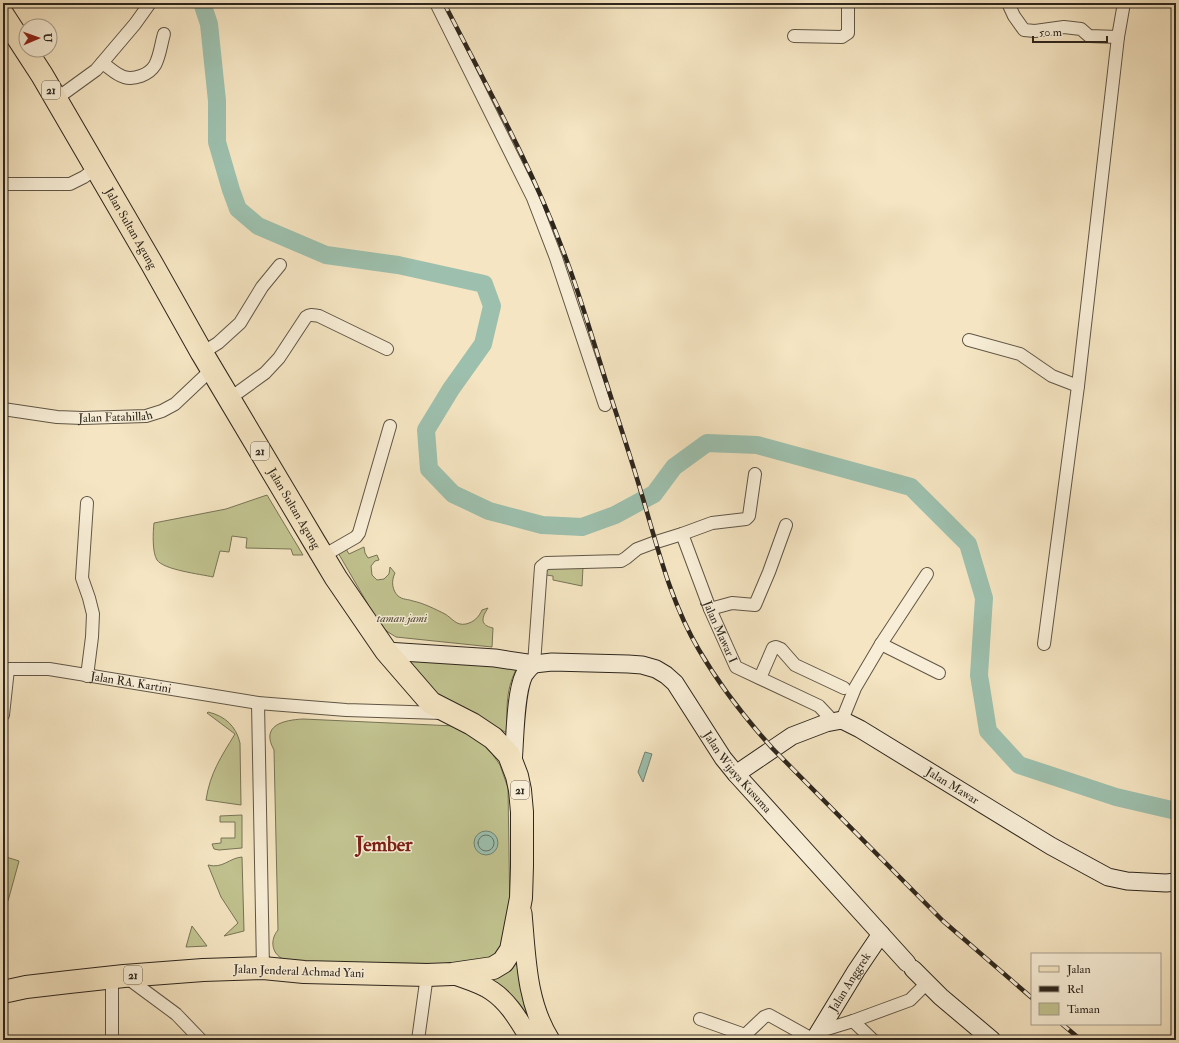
<svg xmlns="http://www.w3.org/2000/svg" width="1179" height="1043" font-family="'IM FELL Double Pica',serif">
  <style>
    .green { fill: #c1c390; stroke: #787456 }
    .water { fill: #9dc0ae; stroke: #718274 }
    .lines { fill: none; stroke-linecap: round; stroke-linejoin: round }
    .shore { stroke: #667366; stroke-width: 1 }
    .river { stroke: #9dc0ae; stroke-width: 18 }
    .street-casing { stroke: #605646; stroke-width: 14 }
    .secondary-casing { stroke: #2e261d; stroke-width: 19 }
    .primary-casing { stroke: #2e261d; stroke-width: 21 }
    .highway-casing { stroke: #2e261d; stroke-width: 24 }
    .street { stroke: #f8eed7; stroke-width: 12 }
    .secondary { stroke: #f8eed7; stroke-width: 17 }
    .primary { stroke: #f5e5c2; stroke-width: 19 }
    .highway { stroke: #f5e5c2; stroke-width: 22 }
    .rail-casing { stroke: #2e261d; stroke-width: 4.5 }
    .rail { stroke: #f8eed7; stroke-width: 3; stroke-dasharray: 9; stroke-linecap: butt }
    .labels { text-anchor: middle; stroke-width: 3; stroke-linejoin: round; paint-order: stroke }
    .shield { fill: #f8eed7; stroke: #6b6255; stroke-width: 1 }
    .shield-label { font-size: 11px; font-weight: bold; fill: #2e261d }
    .street-label { font-size: 12px; fill: #2e261d; stroke: #f8eed7 }
    .park-label { font-size: 12px; font-style: italic; fill: #534d3a; stroke: #f8eed7 }
    .town-label { font-size: 20px; font-weight: bold; fill: #7a1f14; stroke: #f8eed7 }
  </style>
  <rect width="100%" height="100%" fill="#f5e5c2"/>
  <filter id="stains"><feTurbulence type="fractalNoise" baseFrequency=".005" numOctaves="4"/><feColorMatrix values="0 0 0 0 .2 0 0 0 0 .09 0 0 0 0 .02 0 0 0 .5 -.17"/></filter>
  <radialGradient id="worn" r=".72"><stop offset=".6" stop-color="#630" stop-opacity="0"/><stop offset="1" stop-color="#630" stop-opacity=".3"/></radialGradient>
  <path class="green" d="M267,495l36,60h-10l-2,-6 -45,-1 1,-10 -15,-2 -3,16 -9,-1 -7,26c-13,-3 -49,-7 -56,-17 -5,-8 -4,-28 -3,-37l72,-14z
    M345,547l4,7 15,-7 1,6 3,5 9,-3 2,5 -4,1 -4,5 1,9 5,5 7,-1 5,-5 1,-7 5,6c-4,8 -3,17 3,23 5,4 10,3 15,5 10,2 22,8 32,13 7,4 11,12 21,10 8,-2 13,-7 16,-14l6,-2c-6,9 -9,17 5,20l-1,19 -96,-10 -8,-5 -8,-7 -43,-74z
    M547,566l36,1 -1,19 -29,-6v-4l-7,-1z
    M399,656l119,10c-13,23 -11,42 -11,67l-76,-43z
    M208,712c17,4 28,14 32,31l1,62 -35,-5c4,-27 15,-43 29,-66l-28,-21z
    M303,719l152,7 29,19 9,10 7,10 8,23 2,131 -6,33 -25,12 -174,-2c-5,0 -11,0 -16,-1 -16,-3 -21,-19 -11,-31l-4,-180c-14,-25 10,-30 29,-31z
    M242,815v33l-23,2 -5,-1 -2,-5 9,-1v-5h14v-16h-15v-6z
    M3,856l16,5 -11,40 -5,-2z
    M242,857l2,74 -20,5 14,-13 -17,-26 -13,-32c15,4 21,-7 34,-8z
    M192,926l15,20 -21,1z
    M519,941l16,87 -45,-49z"/>
  <path class="water" d="M645,752l7,2 -9,28 -5,-10z
    M474 843a12 12 0 1 1 24 0a12 12 0 1 1-24 0Z"/>
  <g class="lines">
    <path class="shore" d="M478 843a8 8 0 1 1 16 0a8 8 0 1 1-16 0Z"/>
    <path class="river" d="M202,3l7,21 8,77v41l14,48 7,19 20,17 68,29 72,10 86,19 8,22 -9,38 -32,45 -25,41 3,39 24,25 36,17 53,14 40,2 33,-12 39,-21 20,-27 33,-24 50,2 154,42 57,57 16,54 -5,77 9,56 31,34 97,32 60,14"/>
    <g class="street-casing">
      <g id="street">
        <path d="M436,3l97,195 23,60 49,147"/>
        <path d="M1008,3l6,13 10,14 11,1 29,-4 17,2 8,7 29,1"/>
        <path d="M794,36l48,1 6,-4v-30"/>
        <path d="M102,63c7,4 14,12 22,14 10,3 25,-2 31,-12 5,-9 6,-21 9,-31"/>
        <path d="M56,99l40,-29 39,-46 15,-21"/>
        <path d="M3,184h67l14,-7 12,-9"/>
        <path d="M969,340l51,14 32,22 26,10"/>
        <path d="M202,353l16,-10 22,-20 22,-36 18,-22"/>
        <path d="M229,399l36,-26 14,-15 27,-41c4,-3 7,-2 13,-1l68,33"/>
        <path id="s1" d="M3,409l54,8 26,1 63,-2 16,-5 13,-7 37,-35"/>
        <path d="M87,503l-5,75 7,20 4,16 -1,23 -5,39"/>
        <path id="s2" d="M682,534l28,75 26,58 83,39 15,16"/>
        <path d="M323,556l33,-19 3,-4 31,-107"/>
        <path d="M710,609l22,-6 23,2 14,-33 17,-47"/>
        <path d="M881,644l58,29"/>
        <path d="M1044,644l34,-258 40,-349 6,-34"/>
        <path d="M534,664l7,-97 5,-4 75,-2 5,-3 11,-9 16,-6 29,-9 30,-11 34,-4 3,-3 6,-42"/>
        <path id="s3" d="M3,669h46l209,34 88,7 96,3"/>
        <path d="M760,678l13,-30 3,-1 5,2 14,16 49,23"/>
        <path d="M258,703l5,265"/>
        <path d="M3,715l5,-46"/>
        <path d="M842,720l13,-32 26,-44 46,-70"/>
        <path d="M112,977v63"/>
        <path d="M126,977l50,37 25,26"/>
        <path d="M700,1019l45,16 19,-18 5,-2 45,25"/>
        <path d="M853,1021l20,19"/>
        <path d="M820,1031l33,-10 57,-21 17,-17"/>
        <path d="M418,1040l9,-65"/>
      </g>
    </g>
    <g class="secondary-casing">
      <g id="secondary">
        <path id="s4" d="M386,651l109,7 39,6 18,-2 76,2 14,1 14,4 10,6 9,8 48,75 13,16 171,189"/>
        <path d="M513,764c2,-22 2,-71 11,-89 3,-4 6,-8 10,-11"/>
        <path id="s5" d="M736,774l56,-38 34,-13 16,-3 18,9 191,117 57,31 19,4 39,2 10,-1"/>
        <path d="M913,969l28,28 51,43"/>
        <path id="s6" d="M814,1040l42,-69 25,-37"/>
      </g>
    </g>
    <g class="primary-casing">
      <path id="primary" d="M522,913c4,43 4,89 28,127
        M452,974c13,5 29,9 40,17 18,12 28,32 39,49"/>
    </g>
    <g class="highway-casing">
      <g id="highway">
        <path id="s7" d="M3,15l39,60 110,189 50,89 113,190 21,35 50,73 45,52 41,21 21,14 16,17 8,21 3,14 2,22v54l-1,32 -10,52 -8,12 -10,6 -41,6 -25,1 -123,-3 -41,-4 -60,2 -79,6 -55,6 -43,5 -23,5"/>
      </g>
    </g>
    <use href="#street" class="street"/>
    <use href="#secondary" class="secondary"/>
    <use href="#primary" class="primary"/>
    <use href="#highway" class="highway"/>
    <g class="rail-casing">
      <path id="rail" d="M444,3c41,80 87,162 118,245 15,38 26,76 38,114 13,43 28,86 41,130 16,53 29,109 58,158 21,36 46,68 74,99l170,172 89,77
        M1062,1024l19,16"/>
    </g>
    <use href="#rail" class="rail"/>
  </g>
  <g class="labels">
    <g class="shield">
      <rect x="42" y="81" width="18" height="18" rx="3"/>
      <rect x="251" y="442" width="18" height="18" rx="3"/>
      <rect x="511" y="781" width="18" height="18" rx="3"/>
      <rect x="124" y="966" width="18" height="18" rx="3"/>
    </g>
    <g class="shield-label">
      <text x="51" y="94">21</text>
      <text x="260" y="455">21</text>
      <text x="520" y="794">21</text>
      <text x="133" y="979">21</text>
    </g>
    <g class="street-label">
      <text dy="4" stroke="none"><textPath href="#s7" startOffset="249">Jalan Sultan Agung</textPath></text>
      <text dy="4" stroke="none"><textPath href="#s1" startOffset="113">Jalan Fatahillah</textPath></text>
      <text dy="4" stroke="none"><textPath href="#s7" startOffset="573">Jalan Sultan Agung</textPath></text>
      <text dy="4" stroke="none"><textPath href="#s2" startOffset="105">Jalan Mawar I</textPath></text>
      <text dy="4" stroke="none"><textPath href="#s3" startOffset="129">Jalan RA. Kartini</textPath></text>
      <text dy="4" stroke="none"><textPath href="#s4" startOffset="404">Jalan Wijaya Kusuma</textPath></text>
      <text dy="4" stroke="none"><textPath href="#s5" startOffset="249">Jalan Mawar</textPath></text>
      <text transform="translate(299 971) rotate(2)" y="4">Jalan Jenderal Achmad Yani</text>
      <text dy="4" stroke="none"><textPath href="#s6" startOffset="68">Jalan Anggrek</textPath></text>
    </g>
    <g class="park-label">
      <text x="402" y="622">taman jami</text>
    </g>
    <g class="town-label">
      <text x="384" y="851">Jember</text>
    </g>
  </g>
  <rect width="1179" height="1043" fill="none" stroke="#f5e5c2" stroke-width="16"/>
  <rect x="4" y="4" width="1171" height="1035" fill="none" stroke="#2e261d" stroke-width="2"/>
  <rect x="8" y="8" width="1163" height="1027" fill="none" stroke="#2e261d"/>
  <rect x="1031" y="953" width="130" height="72" fill="#f8eed7" stroke="#a79e8d"/>
  <rect x="1039" y="966" width="20" height="6" fill="#f5e5c2" stroke="#a79e8d"/>
  <text x="1067" y="973" font-size="12" fill="#2e261d">Jalan</text>
  <rect x="1039" y="986" width="20" height="6" fill="#2e261d" stroke="#a79e8d"/>
  <text x="1067" y="993" font-size="12" fill="#2e261d">Rel</text>
  <rect x="1039" y="1003" width="20" height="12" fill="#c1c390" stroke="#a79e8d"/>
  <text x="1067" y="1013" font-size="12" fill="#2e261d">Taman</text>
  <g transform="translate(38 38) rotate(88)"><circle r="19" fill="#f8eed7" stroke="#a79e8d"/>
  <path d="M0-3L7 15L0 10L-7 15Z" fill="#8f2418"/>
  <text y="-6" font-size="11" font-weight="bold" text-anchor="middle" fill="#2e261d">U</text>
  </g>
  <path d="M1033 36v6h74v-6" fill="none" stroke="#2e261d" stroke-width="2"/>
  <text x="1039" y="36" font-size="12" fill="#2e261d" stroke="#f8eed7" stroke-width="3" paint-order="stroke">50 m</text>
  <rect width="100%" height="100%" filter="url(#stains)"/>
  <rect width="100%" height="100%" fill="url(#worn)"/>
</svg>
